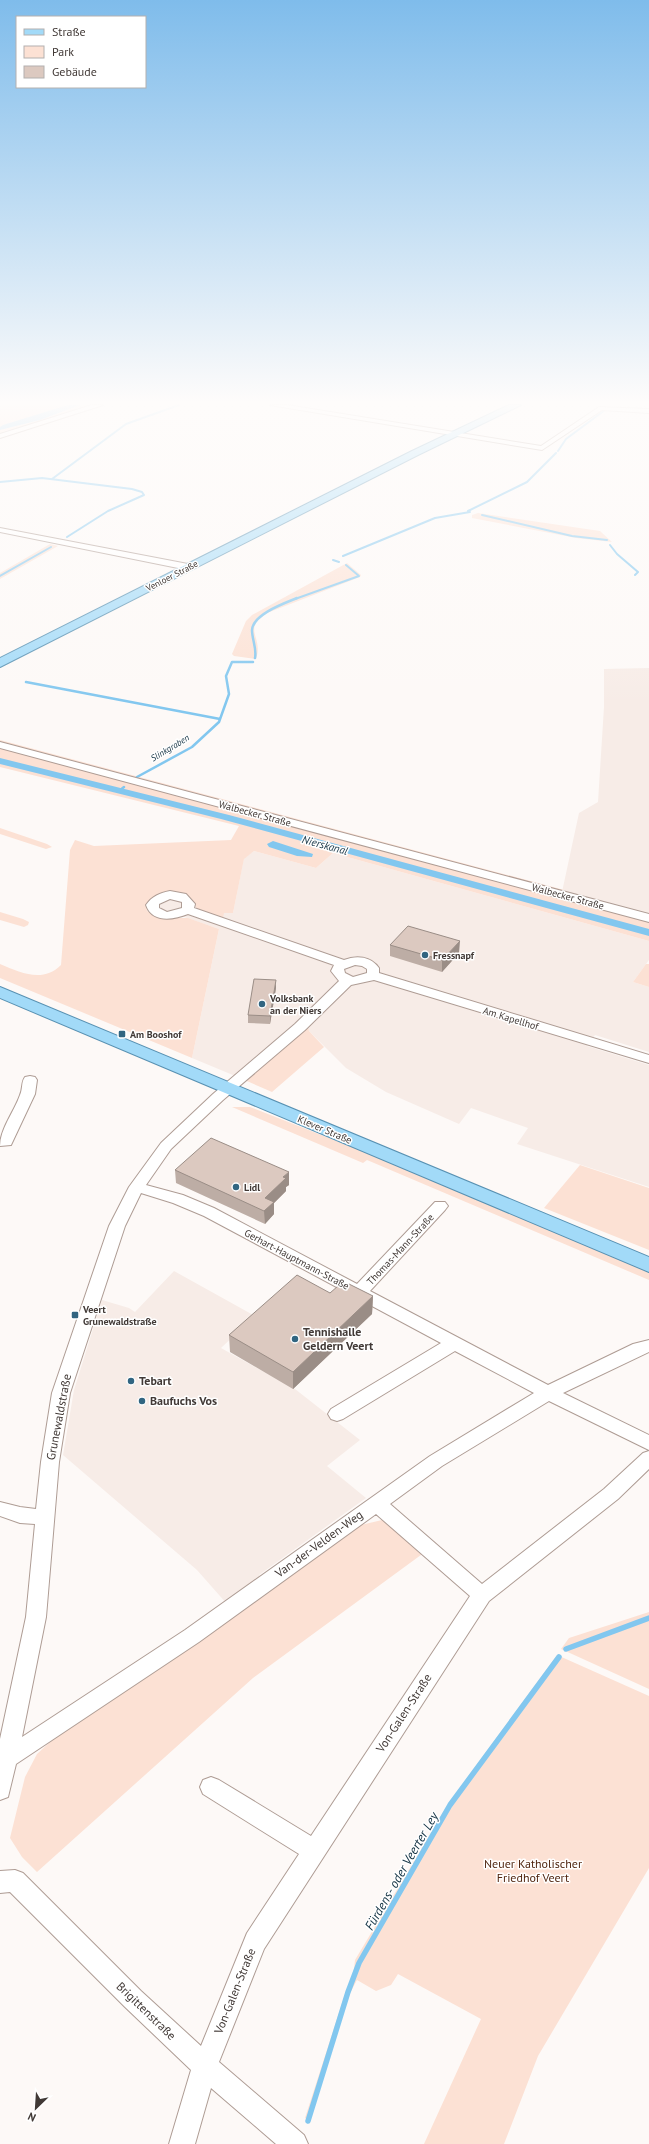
<svg xmlns="http://www.w3.org/2000/svg" width="649" height="2144" font-family="'PT Sans',sans-serif">
  <style>
    .built { fill: #f7ece7 }
    .green { fill: #fce1d4 }
    .water { fill: #82c7ef }
    .lines { fill: none; stroke-linecap: round; stroke-linejoin: round }
    .stream-far2 { stroke: #82c7ef; stroke-width: 2 }
    .stream-far1 { stroke: #82c7ef; stroke-width: 2.5 }
    .stream { stroke: #82c7ef; stroke-width: 5.5 }
    .canal { fill: #82c7ef; fill-rule: evenodd }
    .minor-casing { stroke: #ae9c94; stroke-width: 2 }
    .major-casing { stroke: #5891b2; stroke-width: 2 }
    .minor { fill: #fff; fill-rule: evenodd }
    .major { fill: #a2daf8; fill-rule: evenodd }
    .wall { fill: #bdada5 }
    .shaded-wall { fill: #9a8d86 }
    .building { fill: #dcc9c0; stroke: #9a8d86 }
    .poi-dot { fill: #316581; stroke: #fff; stroke-width: 1.5 }
    .labels { text-anchor: middle; stroke-width: 3; stroke-linejoin: round; paint-order: stroke }
    .far-street-label { font-size: 9px; fill: #413936; stroke: #fff }
    .far-water-label { font-size: 9px; font-style: italic; fill: #143344; stroke: #fff }
    .street-label { font-size: 10px; fill: #413936; stroke: #fff }
    .poi-label { font-size: 10px; font-weight: bold; fill: #413936; stroke: #fff; text-anchor: start }
    .water-label { font-size: 11px; font-style: italic; fill: #143344; stroke: #fff }
    .near-poi-label { font-size: 12px; font-weight: bold; fill: #413936; stroke: #fff; text-anchor: start }
    .near-street-label { font-size: 12px; fill: #413936; stroke: #fff }
    .near-park-label { font-size: 12px; fill: #512610; stroke: #fff }
    .near-water-label { font-size: 13px; font-style: italic; fill: #143344; stroke: #fff }
  </style>
  <rect width="100%" height="100%" fill="#fdf9f7"/>
  <path class="built" d="M649,668v247l-87,-23 17,-79 19,-11 6,-95v-38z
    M254,851l62,17 17,-15 316,88v19l-16,22 16,5v65l-54,-17 -8,11 62,19v122l-132,-43 11,-16 -57,-20 -12,16 -73,-32 -40,-24 -37,-37 -3,-9 -66,56 -48,-20 27,-129 -35,-12h-28l-9,-6 -1,-7 8,-7 8,-3 23,1 8,6 31,12h9l11,-55z
    M174,1271l81,45 -34,32 74,41 65,51 -33,26 39,32 -107,77 4,4 -36,25 -30,-34 -134,-115 11,-65 28,-90 27,8 6,4z"/>
  <path class="green" d="M0,405h68l-68,22v-18l2,-1z
    M80,405h15l-95,30v-5l40,-10z
    M478,513l122,18 12,11 -36,-4 -104,-20v-3z
    M50,544l8,2 -58,33v-6z
    M347,563l14,12 -1,2 -93,36c-26,17 -3,23 -11,46l-22,-3 -2,-2 14,-33 6,-6z
    M0,740l564,150 -2,2 -562,-149z
    M0,748l649,173v20l-316,-88 -17,15 -62,-17 -10,8 -11,54h-9l-1,5 -26,-9c-2,-4 -3,-8 -7,-11 -9,-7 -37,-5 -44,6l1,7 14,7h27l31,11 -27,129 -192,-80v-14c21,9 43,19 61,1l9,-115 5,-10 19,6 137,-6 8,-14 -239,-59z
    M0,828l47,16 5,3 -6,2 -46,-15z
    M0,912l23,7 6,3 -1,3 -4,2 -24,-7z
    M646,964h3v23l-16,-5z
    M307,1021l2,10 15,16 -52,45 -32,-14z
    M232,1107h18l122,48 277,117v8l-282,-120 -4,3z
    M580,1165l69,23v62l-105,-42z
    M382,1520l13,7 30,25 -172,126 -216,194 -15,-15 -12,-19 15,-61 12,-23 26,-24 202,-135 96,-70z
    M649,1612v77l-88,-40 8,-11z
    M557,1655l92,41v172l-111,188 -34,88h-80l57,-125 -83,-45 -7,11 -15,6 -19,-11 -8,15 -40,126 -4,-3 41,-127 7,-13 2,-18 93,-156z"/>
  <path class="water" d="M68,405h12l-40,15 -40,10v-3l3,-2z
    M273,841l40,13 -1,3 -15,-1 -28,-9 -2,-3z"/>
  <g class="lines">
    <path class="stream-far2" d="M558,451l8,-12 39,-29
      M52,479l74,-55 53,-19
      M0,482l42,-4 90,11 10,3 2,3 -36,16 -41,26
      M468,511l59,-29 29,-29
      M482,515l90,21 35,4
      M610,545l7,9 21,18 -3,3
      M343,556l92,-38 35,-6
      M333,560l6,2
      M0,576l51,-29
      M295,599l64,-23 -13,-11"/>
    <path class="stream-far1" d="M255,658c2,-10 -3,-18 -3,-28 1,-16 33,-27 45,-32
      M26,682l194,37
      M137,777l55,-30 27,-25 10,-28 -3,-18 6,-14h21
      M119,791l5,-4"/>
    <path class="stream" d="M566,1649l83,-31
      M308,2121l40,-129 11,-29 91,-158 109,-148"/>
    <path class="canal" d="M0,758l229,57 420,114v7l-428,-117 -221,-55z"/>
    <g class="minor-casing">
      <path id="minor" d="M92,405h11l-103,33v-4z
        M270,405h17l254,41 58,-39 50,2v4l-47,-3 -60,40z
        M0,528l188,36 4,3 -4,3 -188,-38z
        M0,742l649,172v8l-649,-174z
        M170,891l16,3 9,10 -1,4 150,52c12,-5 27,-4 35,8v5l270,82v8l-275,-83 -23,5 -46,45 -82,70 -52,49 -25,36 37,10 31,13 143,76 78,-82h10l3,4 -3,4 -75,81 178,94 85,-41 16,-4v12l-86,41 86,42v15l-100,-49 -107,65 -52,38 92,80 122,-95 39,-36 6,-2v18l-31,30 -129,102 -225,348 -45,113 85,73 4,9h-32l-65,-56 -16,56h-26l22,-74 -66,-63 -115,-115 -10,1v-22l15,-1 8,3 118,118 60,55 46,-113 52,-79 -96,-60 -3,-7 3,-7 8,-3 8,3 92,56 159,-240 -94,-82 -177,128 -183,122 -8,33 -8,3v-61l26,-122 9,-93 -15,-1 -20,-7v-14l20,5 16,2 5,-47 11,-69 57,-167 20,-39 32,-44 52,-49 82,-70 44,-43 -8,-10 3,-6 -146,-51c-15,6 -36,9 -42,-9 6,-9 14,-12 24,-14zM170,899l12,3v6l-15,4 -8,-4v-4zM355,965l7,1 5,3v4l-14,4 -8,-4 -1,-4zM141,1193l32,10 31,13 237,127 -110,66 -3,5 3,5 6,2 6,-2 112,-68 79,42 -104,63 -245,174 -163,107 24,-120 13,-155 11,-69 55,-167z
        M30,1076l5,1 2,3 -2,14 -24,51 -11,1c0,-17 14,-34 20,-51 3,-6 1,-13 5,-18z"/>
    </g>
    <g class="major-casing">
      <path id="major" d="M509,405h12l-103,50 -418,212v-9l412,-207z
        M0,987l649,270v15l-649,-274z"/>
    </g>
    <use href="#minor" class="minor"/>
    <use href="#major" class="major"/>
  </g>
  <path class="wall" d="M390,945l69,8 -17,19 -52,-16z
    M276,988l-6,36 -22,-1v-8z
    M175,1170l114,15 -3,2v4l-12,12v11l-9,10 -89,-41z
    M344,1288l29,8 -1,18 -79,75 -63,-37 -1,-17 101,-42z"/>
  <path class="shaded-wall" d="M460,941l-1,12 -17,19v-12z
    M276,980v8l-6,36v-8z
    M289,1172v13l-3,2v4l-12,12v11l-9,10 -1,-13 1,-13 18,-21z
    M373,1296l-1,18 -79,75v-17z"/>
  <path class="building" d="M408,926l52,15 -18,19 -52,-15z
    M254,979l22,1 -6,36 -22,-1z
    M211,1138l78,34 -6,5 3,1 -21,20 9,4 -10,9 -89,-41z
    M297,1275l33,18 8,-7 6,2 5,-4 24,12 -80,76 -64,-37z"/>
  <linearGradient id="sky" x2="0" y2="1"><stop stop-color="#7fbceb"/><stop offset="0.57" stop-color="#fefcfb"/><stop offset="1" stop-color="#fefcfb" stop-opacity="0"/></linearGradient>
  <rect width="649" height="705" fill="url(#sky)"/>
  <g class="poi-dot">
    <circle cx="425" cy="955" r="4"/>
    <circle cx="262" cy="1004" r="4"/>
    <rect x="118" y="1030" width="8" height="8" rx="2"/>
    <circle cx="236" cy="1187" r="4"/>
    <rect x="71" y="1311" width="8" height="8" rx="2"/>
    <circle cx="295" cy="1339" r="4"/>
    <circle cx="131" cy="1381" r="4"/>
    <circle cx="142" cy="1401" r="4"/>
  </g>
  <g class="labels">
    <g class="far-street-label">
      <text transform="translate(172 576) rotate(-27)" y="3">Venloer Straße</text>
    </g>
    <g class="far-water-label">
      <text transform="translate(170 748) rotate(-31)" y="3">Slinkgraben</text>
    </g>
    <g class="street-label">
      <text transform="translate(255 813) rotate(15)" y="4">Walbecker Straße</text>
      <text transform="translate(568 896) rotate(15)" y="4">Walbecker Straße</text>
      <text transform="translate(511 1018) rotate(17)" y="4">Am Kapellhof</text>
      <text transform="translate(325 1129) rotate(23)" y="4">Klever Straße</text>
      <text transform="translate(400 1249) rotate(-47)" y="4">Thomas-Mann-Straße</text>
      <text transform="translate(297 1259) rotate(28)" y="4">Gerhart-Hauptmann-Straße</text>
    </g>
    <g class="poi-label">
      <text x="433" y="959">Fressnapf</text>
      <text x="270" y="1002">Volksbank<tspan x="270" dy="12">an der Niers</tspan></text>
      <text x="130" y="1038">Am Booshof</text>
      <text x="244" y="1191">Lidl</text>
      <text x="83" y="1313">Veert<tspan x="83" dy="12">Grunewaldstraße</tspan></text>
    </g>
    <g class="water-label">
      <text transform="translate(325 845) rotate(15)" y="4">Nierskanal</text>
    </g>
    <g class="near-poi-label">
      <text x="303" y="1336">Tennishalle<tspan x="303" dy="14">Geldern Veert</tspan></text>
      <text x="139" y="1385">Tebart</text>
      <text x="150" y="1405">Baufuchs Vos</text>
    </g>
    <g class="near-street-label">
      <text transform="translate(59 1417) rotate(-79)" y="4">Grunewaldstraße</text>
      <text transform="translate(319 1544) rotate(-36)" y="4">Van-der-Velden-Weg</text>
      <text transform="translate(404 1713) rotate(-57)" y="4">Von-Galen-Straße</text>
      <text transform="translate(235 1991) rotate(-68)" y="4">Von-Galen-Straße</text>
      <text transform="translate(146 2011) rotate(44)" y="4">Brigittenstraße</text>
    </g>
    <g class="near-park-label">
      <text x="533" y="1868">Neuer Katholischer<tspan x="533" dy="14">Friedhof Veert</tspan></text>
    </g>
    <g class="near-water-label">
      <text transform="translate(401 1871) rotate(-60)" y="5">Fürdens- oder Veerter Ley</text>
    </g>
  </g>
  <rect x="16" y="16" width="130" height="72" fill="#ffffff" stroke="#b3b0af"/>
  <rect x="24" y="29" width="20" height="6" fill="#a2daf8" stroke="#b3b0af"/>
  <text x="52" y="36" font-size="12" fill="#413936">Straße</text>
  <rect x="24" y="46" width="20" height="12" fill="#fce1d4" stroke="#b3b0af"/>
  <text x="52" y="56" font-size="12" fill="#413936">Park</text>
  <rect x="24" y="66" width="20" height="12" fill="#dcc9c0" stroke="#b3b0af"/>
  <text x="52" y="76" font-size="12" fill="#413936">Gebäude</text>
  <g transform="translate(36 2108) rotate(205)" stroke="#ffffff" stroke-width="3" paint-order="stroke">
  <path d="M0-3L7 15L0 10L-7 15Z" fill="#413936"/>
  <text y="-6" font-size="11" font-weight="bold" text-anchor="middle" fill="#413936">N</text>
  </g>
</svg>
